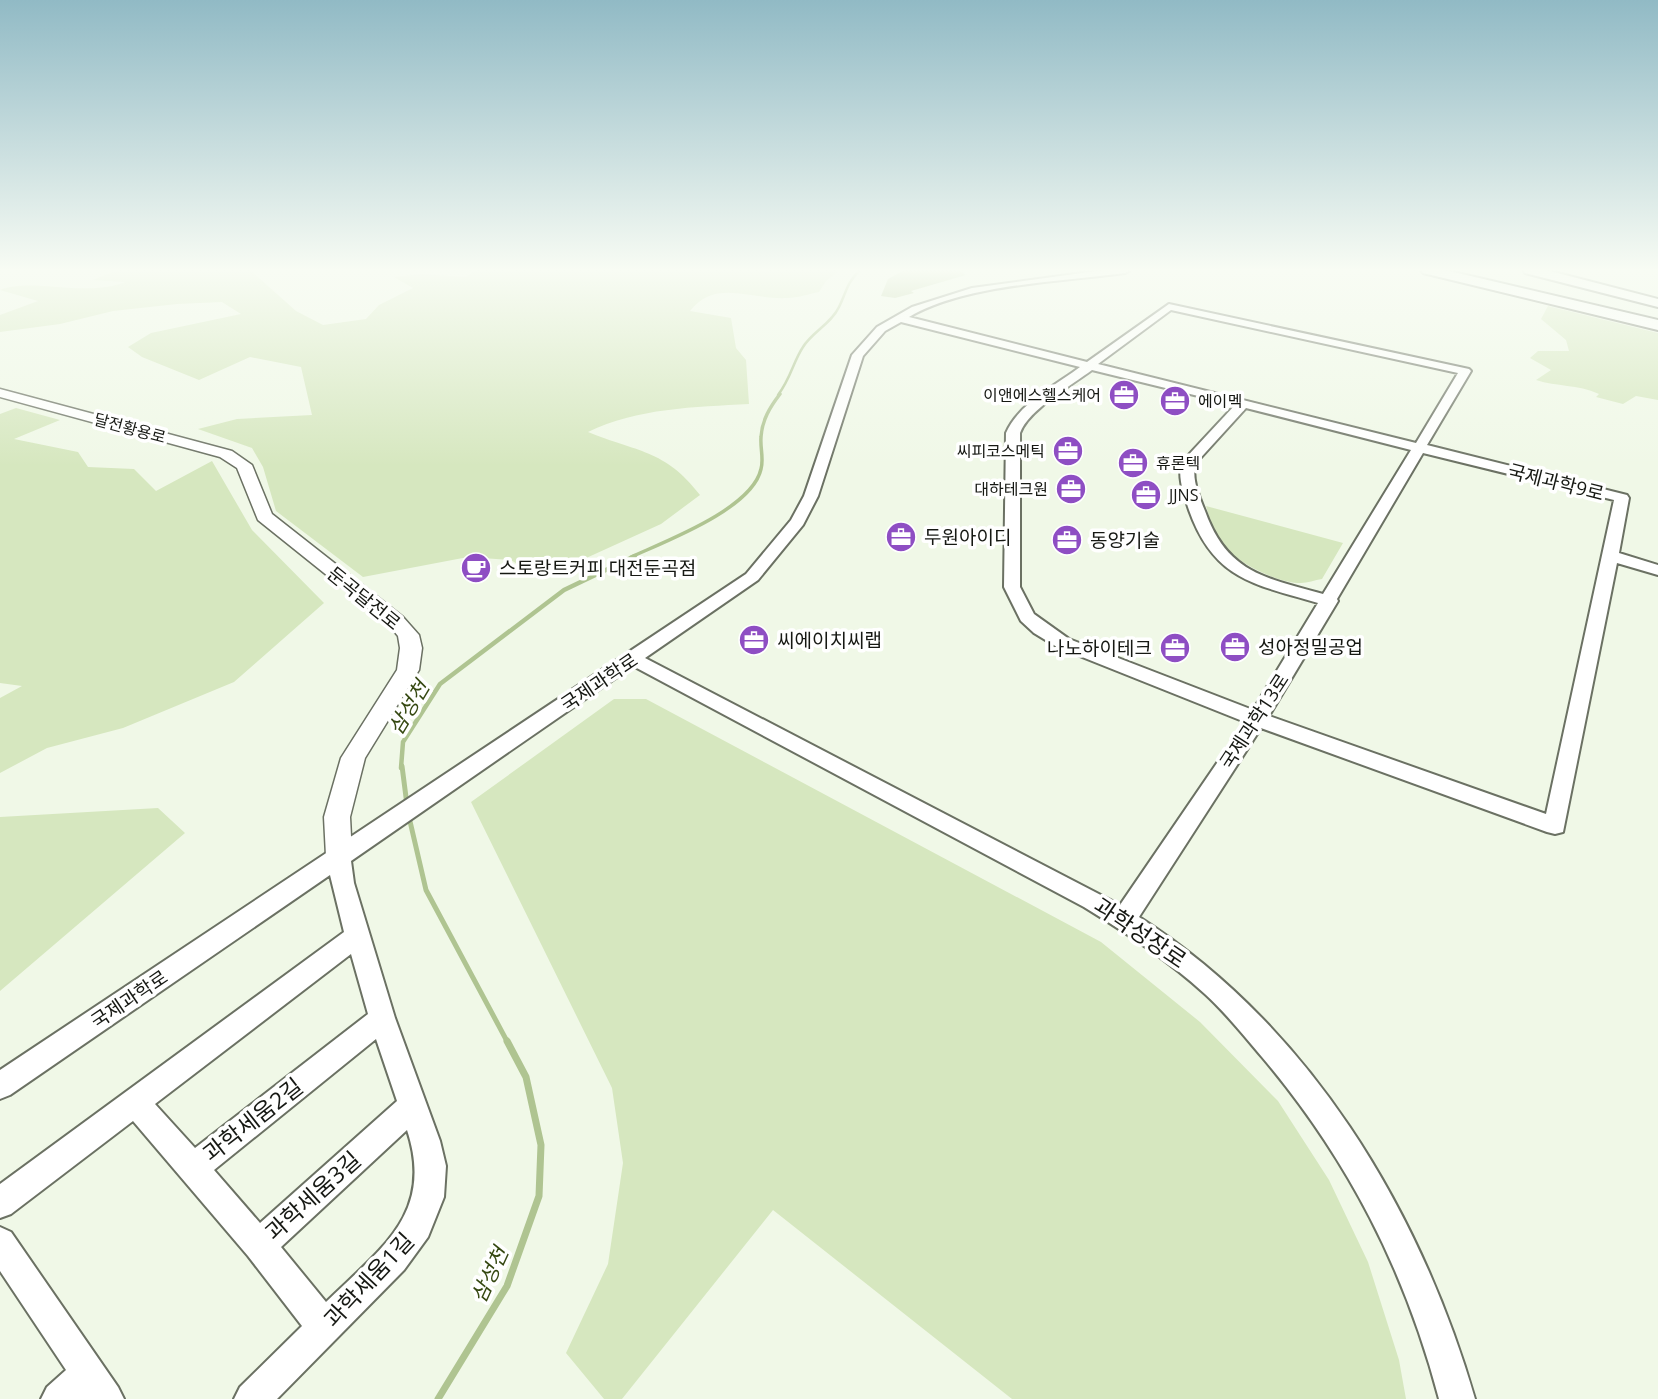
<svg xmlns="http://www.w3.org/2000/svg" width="1658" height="1399" font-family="'Open Sans','Noto Sans KR',sans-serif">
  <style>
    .green { fill: #d6e7bf }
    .water { fill: #afc491 }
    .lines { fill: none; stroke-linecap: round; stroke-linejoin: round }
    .stream-far4 { stroke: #afc491; stroke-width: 2.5 }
    .stream-far3 { stroke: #afc491; stroke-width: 3.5 }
    .stream-far2 { stroke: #afc491; stroke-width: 4.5 }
    .stream-far1 { stroke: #afc491; stroke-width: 5 }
    .stream { stroke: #afc491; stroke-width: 7 }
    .minor-casing { stroke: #6b7163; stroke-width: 4 }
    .major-casing { stroke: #6b7163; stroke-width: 3 }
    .highway-casing { stroke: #6b7163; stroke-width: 4 }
    .minor { fill: #fff; fill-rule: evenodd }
    .major { fill: #fff; fill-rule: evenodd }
    .highway { fill: #fff; fill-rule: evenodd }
    .labels { text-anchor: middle; stroke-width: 7; stroke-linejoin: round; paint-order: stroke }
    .far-poi-label { font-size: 16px; fill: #161813; stroke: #fff; text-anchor: end }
    .far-street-label { font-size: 16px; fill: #161813; stroke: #fff }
    .street-label { font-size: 19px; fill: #161813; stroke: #fff }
    .poi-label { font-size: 19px; fill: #161813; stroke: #fff; text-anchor: start }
    .water-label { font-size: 21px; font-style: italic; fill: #354811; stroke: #fff }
    .near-street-label { font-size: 23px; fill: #161813; stroke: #fff }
  </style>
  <rect width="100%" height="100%" fill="#f0f8e7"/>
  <path class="green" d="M118,270h132l46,41 27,14 43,-6 13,-14 34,-17 -19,-11 27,-3 45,3 10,-7h364l-14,11 -7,11c-10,2 -22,6 -32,6 -36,2 -72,-20 -97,13l41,7 5,30 10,12 3,44c-54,3 -112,4 -161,28 48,20 77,17 112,63l-39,29 -121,55 -29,-19 -43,-3 -105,20 -87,-66 -13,-44 -11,-19 -54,-19 39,-10 75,-4 -11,-48 -51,-10 -51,23 -57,-23 -14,-10 23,-14 90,-19 -19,-12 -45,2 -64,7 -53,13 -60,8v-17l38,-14 -38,-11c33,-13 86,8 125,-8l-32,-2z
    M1548,306l110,27v67l-22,-4 -13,8 -27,-7 3,-3c-22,-10 -42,-7 -63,-14l15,-10 -21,-12 8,-7h31l-3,-11 -25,-21z
    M16,408l44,12 -46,19 64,13 10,15 46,2 22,22 56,-30 40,69 72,73 -90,79 -111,46 -76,20 -47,25v-75l22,-12 -22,-3v-269z
    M1206,506l137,37 -21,36c-7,1 -15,4 -21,4 -27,0 -77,-26 -88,-51 -3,-8 -4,-18 -7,-26z
    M614,699h32l455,243 99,80 78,79 51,79 39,82 31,98 7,39h-394l-239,-189 -151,189h-18l-38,-46 42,-89 15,-101 -11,-75 -141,-286z
    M158,808l27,25 -185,158v-174z"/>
  <path class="water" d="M904,270h54l8,5 -55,16 3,2 -19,5 -14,-2 7,-17z"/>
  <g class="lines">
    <path class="stream-far4" d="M778,395c13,-17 15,-33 25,-48 9,-15 28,-23 36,-40 8,-16 7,-23 21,-37"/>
    <path class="stream-far3" d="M631,557c35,-16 121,-48 130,-88 3,-10 -1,-21 0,-32 1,-17 9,-30 19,-43"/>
    <path class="stream-far2" d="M401,768l2,-26 37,-58 124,-94 71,-34"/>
    <path class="stream-far1" d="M402,766l5,39
      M409,817l17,73 82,153"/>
    <path class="stream" d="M438,1399l69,-113 32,-90 2,-51 -15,-68 -19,-36"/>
    <g class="minor-casing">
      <path id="minor" d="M1104,270h26l-5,3c-66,9 -159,11 -216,44l178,45 82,-58 300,65 2,2 -44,74 200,50 2,3 -10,55 39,12v10l-41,-12 -54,269 -8,2 -8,-2 -286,-104 -122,189c170,109 280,290 336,482h-36c-34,-129 -91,-240 -177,-342 -18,-21 -36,-44 -57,-63 -37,-34 -79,-61 -121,-87l-451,-241 -282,195 3,22 41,135 45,123 6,25 -2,31 -16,40 -24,33 -127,129h-43l6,-12 62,-61 -54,-70 -115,-135 -122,93 -11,4v-34l344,-252 -14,-57 -320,220 -10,4v-29l746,-496 45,-54 13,-24 48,-141 25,-28 35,-20 60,-19zM1171,310l287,63 -42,70 -318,-79zM901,322l179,45c-24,18 -62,37 -74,66l-2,154 17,34 13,12 23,14 188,75 -125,183 -475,-247 113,-78 45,-55 15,-29 45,-140 22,-25zM1092,370l143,35 -54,58c-3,17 3,31 8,47 25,70 65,74 129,93l-65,107 -184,-71 -35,-25 -14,-27v-154c8,-23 52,-48 72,-63zM1246,408l165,42 -88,144c-57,-16 -96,-21 -118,-83 -6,-15 -13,-30 -10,-47zM1423,453l191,47 -68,314 -277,-98 69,-115 -1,-2zM351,954l17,60 -173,134 -40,-44zM376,1039l21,62 -137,122 -46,-53zM407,1130c28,84 -27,119 -81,172l-45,-55z
        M0,1227l11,5 107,155 6,12h-83l6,-12 19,-17 -66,-99z"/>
    </g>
    <g class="major-casing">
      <path id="major" d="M0,389l232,62 20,14 20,49 131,103 16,18 3,13 -3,22 -54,88 -15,59 2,39 -3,7 -10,3 -10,-3 -3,-7 -2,-39 17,-59 56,-88 3,-22 -2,-12 -9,-11 -131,-105 -21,-52 -17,-11 -220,-60z"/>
    </g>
    <g class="highway-casing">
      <path id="highway" d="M1421,270h24l213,50v10l-235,-57z
        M1523,270h23l112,29v8l-133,-34z"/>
    </g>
    <use href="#minor" class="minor"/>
    <use href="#major" class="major"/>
    <use href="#highway" class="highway"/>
  </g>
  <linearGradient id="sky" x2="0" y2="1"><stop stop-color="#91bac5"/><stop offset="0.58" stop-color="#f8fcf4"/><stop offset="1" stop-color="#f8fcf4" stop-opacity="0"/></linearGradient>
  <rect width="1658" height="466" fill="url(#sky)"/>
  <defs>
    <g id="office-disc" transform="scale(1.575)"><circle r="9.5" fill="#8e4ec3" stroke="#fff"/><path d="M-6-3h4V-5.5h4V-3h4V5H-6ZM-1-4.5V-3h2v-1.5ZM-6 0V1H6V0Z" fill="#fff"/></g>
    <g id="cafe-disc" transform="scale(1.575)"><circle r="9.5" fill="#8e4ec3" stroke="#fff"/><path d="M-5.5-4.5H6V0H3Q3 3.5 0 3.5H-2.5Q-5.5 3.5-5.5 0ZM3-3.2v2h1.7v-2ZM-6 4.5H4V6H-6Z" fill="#fff"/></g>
  </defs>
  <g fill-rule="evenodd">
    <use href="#office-disc" x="1124" y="395"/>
    <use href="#office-disc" x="1175" y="401"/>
    <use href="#office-disc" x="1068" y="451"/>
    <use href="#office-disc" x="1133" y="463"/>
    <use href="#office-disc" x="1071" y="489"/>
    <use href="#office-disc" x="1146" y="495"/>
    <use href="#office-disc" x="901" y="537"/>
    <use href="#office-disc" x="1067" y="540"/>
    <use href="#cafe-disc" x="476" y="568"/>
    <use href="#office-disc" x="754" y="640"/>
    <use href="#office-disc" x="1235" y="647"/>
    <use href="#office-disc" x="1175" y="648"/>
  </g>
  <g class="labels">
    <g class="far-poi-label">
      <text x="1101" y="401">이앤에스헬스케어</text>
      <text x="1198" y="407" text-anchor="start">에이멕</text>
      <text x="1045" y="457">씨피코스메틱</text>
      <text x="1156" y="469" text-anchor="start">휴론텍</text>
      <text x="1048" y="495">대하테크원</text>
      <text x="1169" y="501" text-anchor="start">JJNS</text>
    </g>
    <g class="far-street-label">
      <text transform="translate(130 428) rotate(15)" y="6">달전황용로</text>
    </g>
    <g class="street-label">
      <text transform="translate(1556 482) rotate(14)" y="7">국제과학9로</text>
      <text transform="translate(364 598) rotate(39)" y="7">둔곡달전로</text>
      <text transform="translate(599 682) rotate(-34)" y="7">국제과학로</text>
      <text transform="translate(1254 721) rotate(-57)" y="7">국제과학13로</text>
      <text transform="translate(129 999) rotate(-34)" y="7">국제과학로</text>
    </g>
    <g class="poi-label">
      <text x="924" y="544">두원아이디</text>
      <text x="1090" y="547">동양기술</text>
      <text x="499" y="575">스토랑트커피 대전둔곡점</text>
      <text x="777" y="647">씨에이치씨랩</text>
      <text x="1258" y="654">성아정밀공업</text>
      <text x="1152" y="655" text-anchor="end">나노하이테크</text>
    </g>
    <g class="water-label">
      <text transform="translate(409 708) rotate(-59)" y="7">삼성천</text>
      <text transform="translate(490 1275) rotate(-65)" y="7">삼성천</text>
    </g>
    <g class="near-street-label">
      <text transform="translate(1140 933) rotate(34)" y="8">과학성장로</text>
      <text transform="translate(253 1120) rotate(-38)" y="8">과학세움2길</text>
      <text transform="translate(313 1196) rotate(-42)" y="8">과학세움3길</text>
      <text transform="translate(369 1280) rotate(-47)" y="8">과학세움1길</text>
    </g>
  </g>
</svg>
